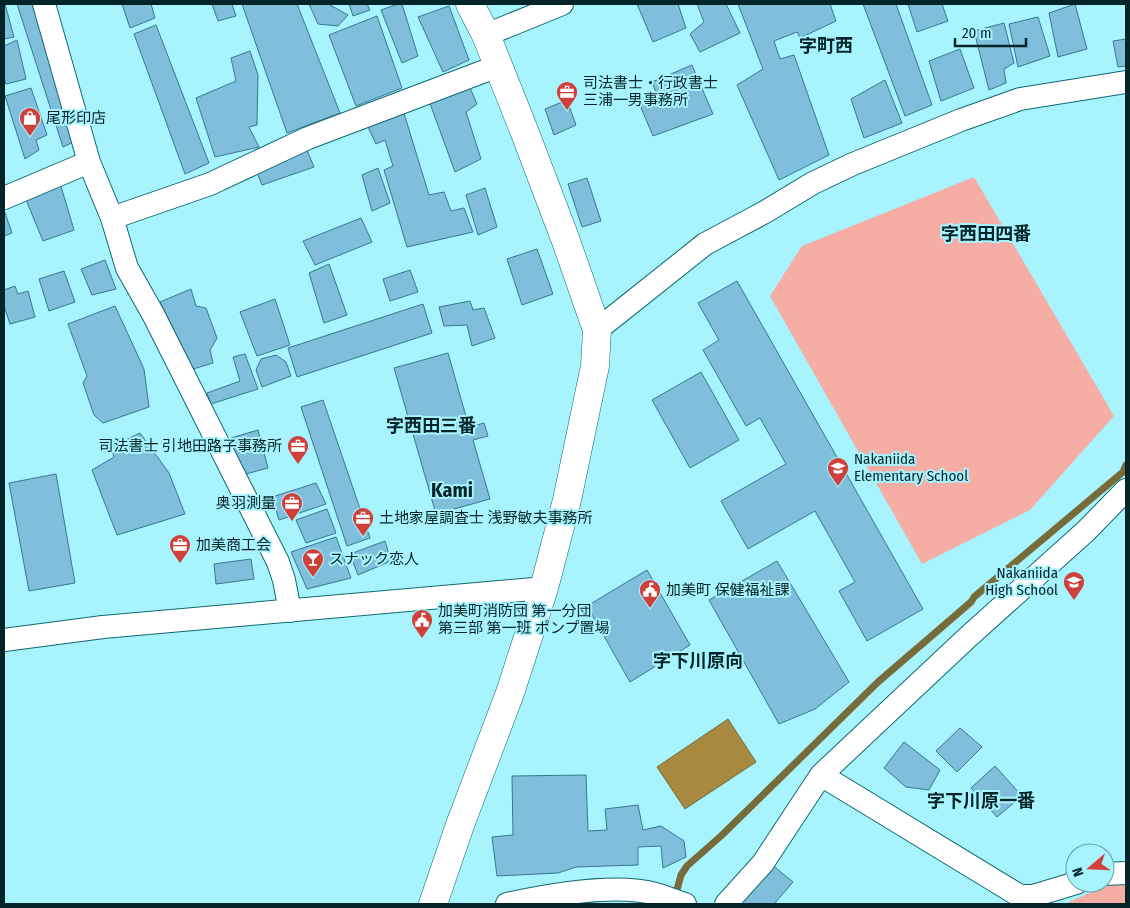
<svg xmlns="http://www.w3.org/2000/svg" width="1130" height="908" font-family="'Fira Sans Condensed','Noto Sans JP',sans-serif">
  <style>
    .green { fill: #f6ada4 }
    .water { fill: #a78940; stroke: #766b39 }
    .lines { fill: none; stroke-linecap: round; stroke-linejoin: round }
    .stream { stroke: #766b39; stroke-width: 7 }
    .building { fill: #7fbfdb; stroke: #367791 }
    .minor-casing { stroke: #106872; stroke-width: 24 }
    .tertiary-casing { stroke: #106872; stroke-width: 29 }
    .minor { stroke: #fff; stroke-width: 22 }
    .tertiary { stroke: #fff; stroke-width: 28 }
    .labels { text-anchor: middle; stroke-width: 4; stroke-linejoin: round; paint-order: stroke }
    .poi-label { font-size: 15px; fill: #032428; stroke: #a7f4ff; text-anchor: start }
    .quarter-label { font-size: 18px; font-weight: bold; fill: #032428; stroke: #a7f4ff }
    .district-label { font-size: 20px; font-weight: bold; fill: #032428; stroke: #a7f4ff }
  </style>
  <rect width="100%" height="100%" fill="#a7f4ff"/>
  <path class="green" d="M974,177l140,239 -84,94 -108,54 -152,-268 32,-50z
    M1126,876v28h-61z"/>
  <path class="water" d="M728,719l28,43 -71,47 -28,-42z"/>
  <g class="lines">
    <path class="stream" d="M675,897l6,-22 6,-9 35,-31 156,-153 93,-80 3,-5 149,-125 3,-7"/>
  </g>
  <path class="building" d="M4,4h1l9,33 -10,2z
    M17,4h19l42,136 -15,7z
    M122,4h29l4,14 -25,10z
    M212,4h20l4,12 -18,5z
    M242,4h55l43,109 -53,20z
    M309,4h24l-3,1 18,10 -10,11 -20,-2z
    M349,4h18l3,6 -17,6z
    M398,4h4l16,52 -16,7 -21,-53z
    M637,4h41l8,24 -33,14z
    M697,4h29l14,29 -40,19 -10,-18 14,-12z
    M738,4h92l6,17 -36,17 -3,-6 -23,9 6,18 14,-4 35,100 -50,25 -42,-95 26,-16z
    M863,4h33l36,101 -27,11z
    M908,4h34l6,17 -31,11z
    M1075,4l12,45 -29,8 -9,-44z
    M449,6l20,54 -26,12 -25,-55z
    M377,16l25,72 -46,18 -27,-71z
    M1038,17l12,39 -32,11 -9,-43z
    M1004,23l10,40 -10,6 2,14 -17,7 -15,-59z
    M156,25l53,138 -24,11 -51,-140z
    M1126,39v27l-8,1 -5,-26z
    M17,40l9,39 -20,5 -2,-6v-32z
    M960,49l14,39 -33,13 -12,-40z
    M250,51l8,24 -1,50 -8,2 10,20 -44,10 -19,-59 40,-17 -5,-23z
    M692,65l21,49 -60,22 -14,-33 18,-8 -5,-13z
    M885,80l17,43 -38,15 -13,-39z
    M468,83l9,21 -11,8 15,47 -26,13 -27,-74z
    M31,88l16,47 -11,5 3,10 -14,9 -20,-63z
    M567,100l9,25 -22,10 -9,-26z
    M403,110l26,85 15,-3 7,19 13,-3 9,24 -66,15 -23,-77 9,-4 -8,-26 -9,4 -8,-17z
    M306,148l8,19 -52,18 -7,-17z
    M378,168l12,35 -18,8 -10,-36z
    M587,178l14,43 -19,6 -14,-43z
    M60,183l14,47 -31,11 -19,-46z
    M485,188l12,39 -19,8 -12,-40z
    M4,210l8,23 -8,3z
    M361,218l11,24 -57,23 -12,-24z
    M537,249l16,45 -31,11 -15,-46z
    M105,260l11,29 -24,6 -11,-26z
    M329,264l18,51 -23,8 -15,-50z
    M410,270l8,22 -28,9 -7,-22z
    M64,271l11,31 -26,9 -10,-32z
    M737,281l186,328 -56,32 -28,-50 16,-9 -40,-71 -67,38 -27,-48 65,-37 -26,-46 -14,8 -43,-76 16,-10 -21,-37z
    M15,286l3,8 10,-3 7,26 -25,7 -6,-18v-16z
    M191,289l5,17 10,2 11,30 -7,12 3,13 -20,6 -33,-67z
    M275,299l15,46 -33,11 -17,-44z
    M470,301l3,9 11,-2 11,30 -23,8 -5,-21 -23,1 -5,-19z
    M423,304l9,29 -135,44 -9,-29z
    M115,306l29,63 5,38 -46,16 -9,-8 -11,-32 4,-7 -19,-52z
    M448,353l21,74 15,-4 4,13 -15,4 17,59 -54,15 -42,-146z
    M245,354l13,35 -47,15 -4,-11 33,-12 -7,-24z
    M276,355l10,7 5,14 -29,11 -6,-17 5,-11z
    M701,372l38,68 -49,28 -38,-68z
    M323,400l47,138 -23,8 -46,-139z
    M258,430l10,38 -26,7 -11,-37z
    M140,433l29,40 16,41 -68,21 -25,-65 22,-13 -3,-10z
    M56,474l19,109 -46,8 -20,-108z
    M316,483l10,21 -47,16 -7,-23z
    M327,509l9,24 -30,10 -10,-23z
    M336,537l15,41 -44,11 -16,-37z
    M385,541l6,20 -33,14 -8,-21z
    M251,559l3,20 -38,5 -2,-20z
    M777,561l72,121 -34,27 -36,15 -70,-124z
    M647,570l43,75 -60,37 -43,-76z
    M960,728l22,19 -25,25 -21,-21z
    M904,742l36,28 -11,20 -23,-3 -22,-19z
    M995,766l27,30 -25,21 -26,-29z
    M586,775l2,56 19,-1 -2,-21 33,-4 5,25 18,-4 23,15 2,16 -23,11 -2,-22 -23,1v18l-62,2 -18,6 -61,3 -5,-39 21,-2 -1,-59z
    M771,864l22,18 -19,22h-39z"/>
  <g class="lines">
    <g class="minor-casing">
      <path id="minor" d="M44,4l45,158 23,56 15,50 26,46 125,248 6,18 6,31
        M486,35l76,-31
        M4,198l85,-36
        M112,218l98,-34 98,-46 190,-72
        M597,330l108,-86 60,-32 48,-29 40,-19 108,-44 59,-21 106,-17
        M4,640l99,-13 441,-39
        M821,775l199,121h13l43,-13
        M1105,874l21,-1
        M507,904c41,-9 109,-21 149,-10 10,3 19,7 29,10
        M726,904l37,-41 58,-88 147,-138 118,-106 40,-41"/>
    </g>
    <g class="tertiary-casing">
      <path id="tertiary" d="M433,904l27,-79 50,-132 34,-105 23,-88 28,-134 2,-36 -31,-89 -41,-108 -39,-98 -16,-31"/>
    </g>
    <use href="#minor" class="minor"/>
    <use href="#tertiary" class="tertiary"/>
  </g>
  <defs>
    <g id="office-pin" transform="scale(1.125)"><path d="M0 17L-7.5 6A9.5 9.5 0 1 1 7.5 6Z" fill="#ce4039" stroke="#a7f4ff"/><path d="M-6-3h4V-5.5h4V-3h4V5H-6ZM-1-4.5V-3h2v-1.5ZM-6 0V1H6V0Z" fill="#fff"/></g>
    <g id="shop-pin" transform="scale(1.125)"><path d="M0 17L-7.5 6A9.5 9.5 0 1 1 7.5 6Z" fill="#ce4039" stroke="#a7f4ff"/><path d="M-5-2.5h2.3a2.7 3.5 0 0 1 5.4 0H5L5.5 6h-11ZM-1.5-2.5h3a1.5 2.3 0 0 0-3 0Z" fill="#fff"/></g>
    <g id="school-pin" transform="scale(1.125)"><path d="M0 17L-7.5 6A9.5 9.5 0 1 1 7.5 6Z" fill="#ce4039" stroke="#a7f4ff"/><path d="M0-5L7-2L0 1L-7-2ZM-4 1L0 2.5L4 1V4Q0 6-4 4Z" fill="#fff"/></g>
    <g id="bar-pin" transform="scale(1.125)"><path d="M0 17L-7.5 6A9.5 9.5 0 1 1 7.5 6Z" fill="#ce4039" stroke="#a7f4ff"/><path d="M-6-5H6L.8 .8V4.5H3.5V6h-7V4.5H-.8V.8Z" fill="#fff"/></g>
    <g id="civic-pin" transform="scale(1.125)"><path d="M0 17L-7.5 6A9.5 9.5 0 1 1 7.5 6Z" fill="#ce4039" stroke="#a7f4ff"/><path d="M-.6-6.5H3V-4.5H.6V-3L4-1V1h2V6H-6V1h2V-1L-.6-3ZM-1.2 2.5V6h2.4V2.5Z" fill="#fff"/></g>
  </defs>
  <g fill-rule="evenodd">
    <use href="#office-pin" x="567" y="92"/>
    <use href="#shop-pin" x="30" y="118"/>
    <use href="#office-pin" x="298" y="446"/>
    <use href="#school-pin" x="838" y="468"/>
    <use href="#office-pin" x="292" y="503"/>
    <use href="#office-pin" x="363" y="518"/>
    <use href="#office-pin" x="180" y="545"/>
    <use href="#bar-pin" x="313" y="559"/>
    <use href="#school-pin" x="1074" y="582"/>
    <use href="#civic-pin" x="650" y="590"/>
    <use href="#civic-pin" x="422" y="620"/>
  </g>
  <g class="labels">
    <g class="poi-label">
      <text x="583" y="88">司法書士・行政書士<tspan x="583" dy="17">三浦一男事務所</tspan></text>
      <text x="46" y="123">尾形印店</text>
      <text x="282" y="451" text-anchor="end">司法書士 引地田路子事務所</text>
      <text x="854" y="464">Nakaniida<tspan x="854" dy="17">Elementary School</tspan></text>
      <text x="276" y="508" text-anchor="end">奥羽測量</text>
      <text x="379" y="523">土地家屋調査士 浅野敏夫事務所</text>
      <text x="196" y="550">加美商工会</text>
      <text x="329" y="564">スナック恋人</text>
      <text x="1058" y="578" text-anchor="end">Nakaniida<tspan x="1058" dy="17">High School</tspan></text>
      <text x="666" y="595">加美町 保健福祉課</text>
      <text x="438" y="616">加美町消防団 第一分団<tspan x="438" dy="17">第三部 第一班 ポンプ置場</tspan></text>
    </g>
    <g class="quarter-label">
      <text x="826" y="52">字町西</text>
      <text x="986" y="240">字西田四番</text>
      <text x="431" y="432">字西田三番</text>
      <text x="698" y="667">字下川原向</text>
      <text x="981" y="807">字下川原一番</text>
    </g>
    <g class="district-label">
      <text x="452" y="497">Kami</text>
    </g>
  </g>
  <rect width="1130" height="908" fill="none" stroke="#032428" stroke-width="10"/>
  <g transform="translate(1090 868) rotate(251)"><circle r="24" fill="#a7f4ff" stroke="#65a1a9"/>
  <path d="M0-4L9 19L0 12L-9 19Z" fill="#ce4039"/>
  <text y="-8" font-size="14" font-weight="bold" text-anchor="middle" fill="#032428">N</text>
  </g>
  <path d="M955 38v8h71v-8" fill="none" stroke="#032428" stroke-width="2.5"/>
  <text x="962" y="38" font-size="15" fill="#032428" stroke="#a7f4ff" stroke-width="4" paint-order="stroke">20 m</text>
</svg>
